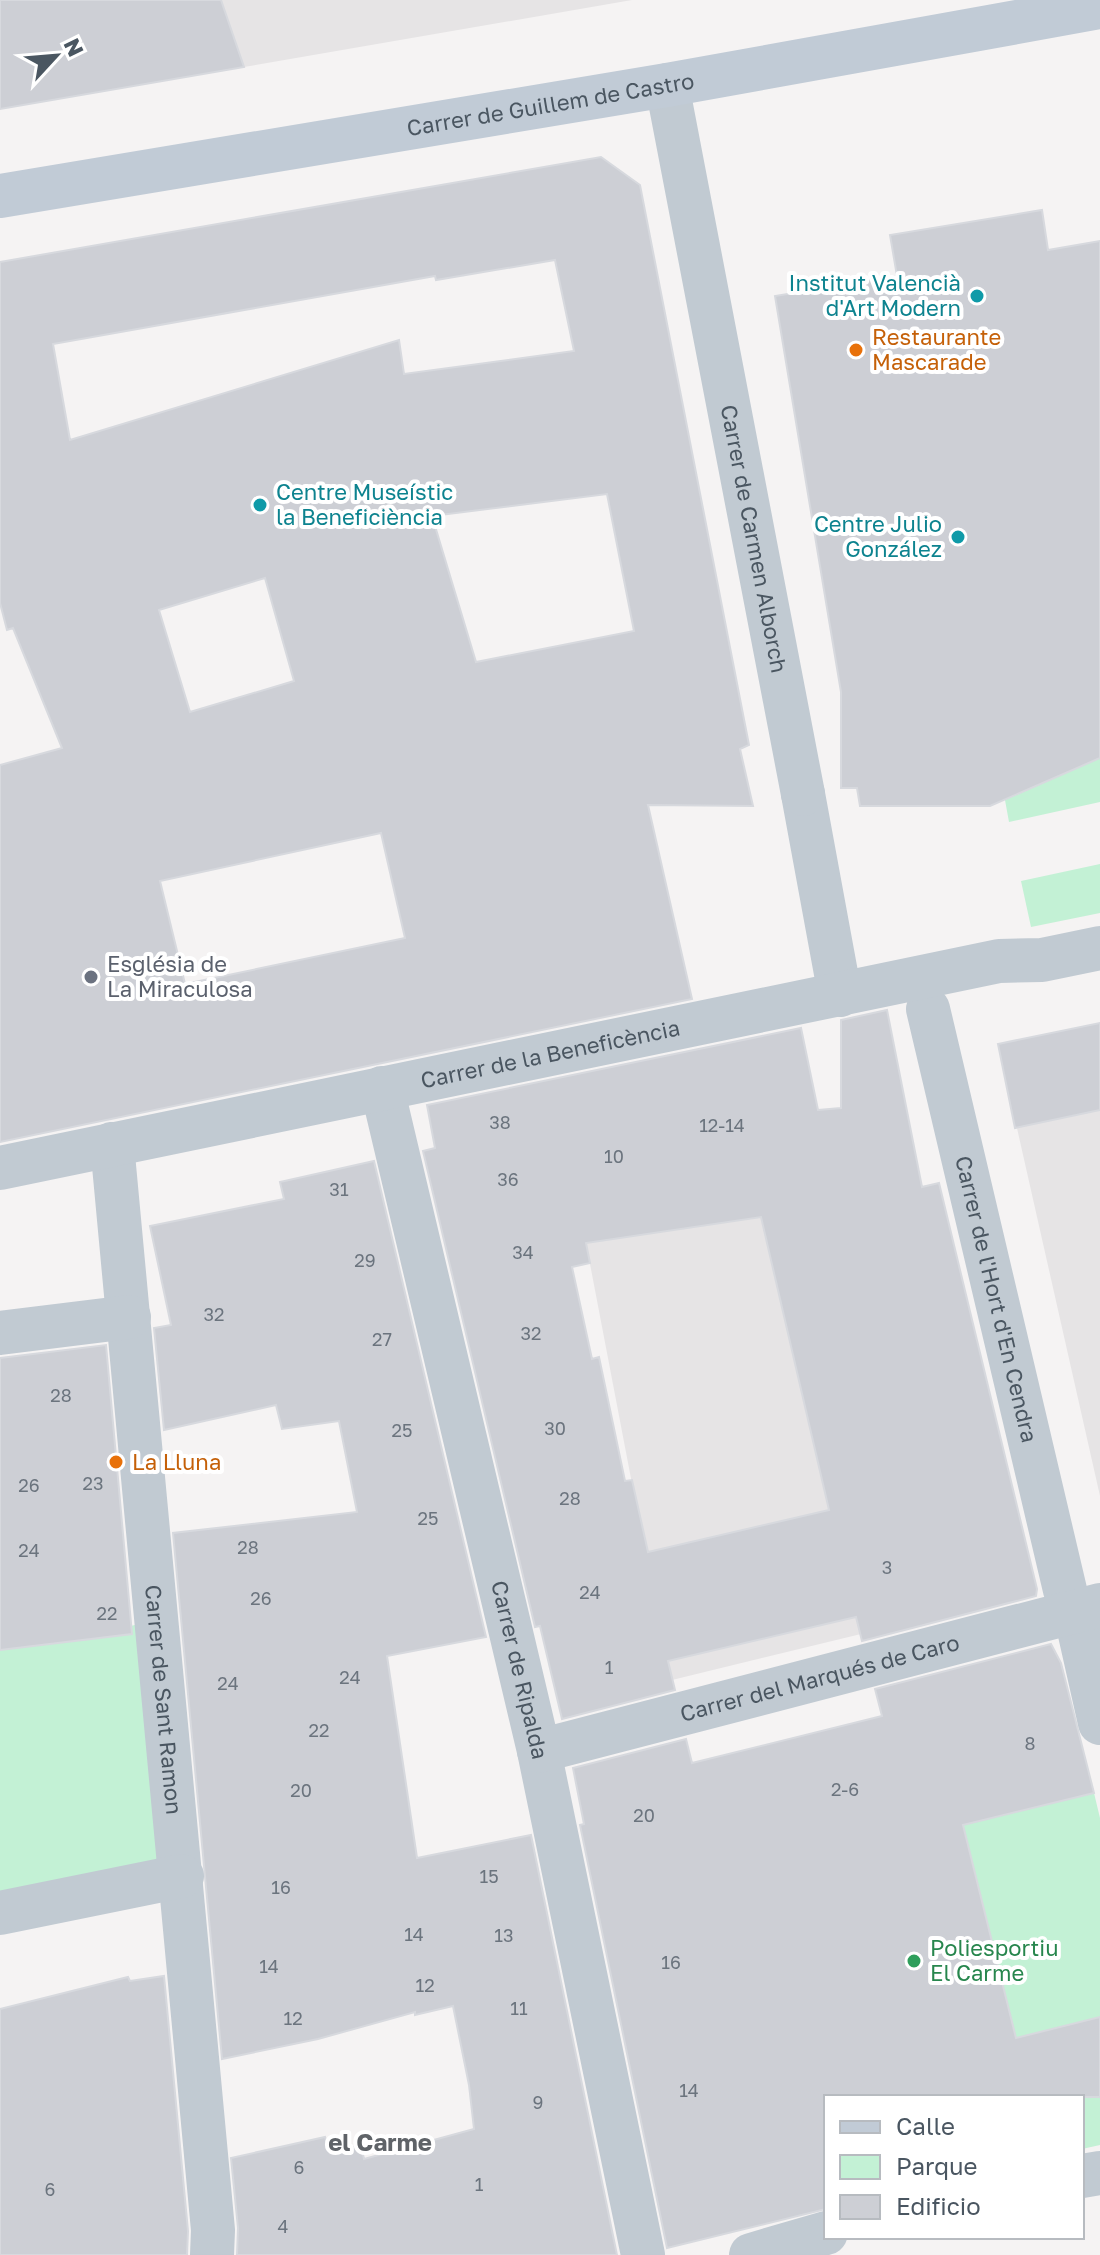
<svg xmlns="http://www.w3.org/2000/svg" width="1100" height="2255" font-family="'Golos Text',sans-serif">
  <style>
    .education { fill: #e6e4e5 }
    .green { fill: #c3f1d5 }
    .building { fill: #cdcfd5; stroke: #d7d9de; stroke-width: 2; fill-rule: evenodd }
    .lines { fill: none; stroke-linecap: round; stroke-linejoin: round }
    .pedestrian { stroke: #c1cad2; stroke-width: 44 }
    .minor { stroke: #c1cad2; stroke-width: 44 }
    .secondary { stroke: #c1cbd6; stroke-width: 44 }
    .culture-dot { fill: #0f9aa8; stroke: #fff; stroke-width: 3 }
    .food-dot { fill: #e8710a; stroke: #fff; stroke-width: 3 }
    .worship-dot { fill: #6b7280; stroke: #fff; stroke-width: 3 }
    .leisure-dot { fill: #2e9e5b; stroke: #fff; stroke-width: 3 }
    .labels { text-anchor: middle; stroke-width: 8; stroke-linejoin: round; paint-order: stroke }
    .number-label { font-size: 18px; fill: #6b747e }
    .street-label { font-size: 22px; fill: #4a5661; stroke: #fff }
    .culture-label { font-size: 22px; fill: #0d838f; stroke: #fff; text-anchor: end }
    .food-label { font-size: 22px; fill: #c56008; stroke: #fff; text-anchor: start }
    .worship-label { font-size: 22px; fill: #5b616d; stroke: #fff; text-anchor: start }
    .leisure-label { font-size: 22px; fill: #27864d; stroke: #fff; text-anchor: start }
    .neighbourhood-label { font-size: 24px; font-weight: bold; fill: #5f6368; stroke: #fff }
  </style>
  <rect width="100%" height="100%" fill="#f5f3f3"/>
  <path class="education" d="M221,0h411l-388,67z
    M1100,1023v473l-102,-452z
    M939,1183l52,217 -130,234 -189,46 -13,-55 -73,-382 150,-23z"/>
  <path class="green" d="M1100,758v44l-91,20 -4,-22z
    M1100,864v49l-69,14 -10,-46z
    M143,1623l23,239 -166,41v-253l110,-13v-6z
    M1094,1793l6,25v327l-18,4v-52h-256l-115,-210z"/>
  <path class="building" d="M0,0h221l23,67 -244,42z
    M601,157l39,28 109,560 -9,4 13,57 -105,-1 44,194 -692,143v-377l62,-17 -49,-120 -6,2 -7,-27v-341zM555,260l19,91 -170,23 -5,-34 -329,100 -17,-96 382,-68 1,4zM607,494l27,137 -158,31 -44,-146zM265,578l29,103 -104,31 -31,-102zM381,833l24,105 -220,46 -25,-103z
    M1042,210l6,40 52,-9v517l-110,48h-130l-3,-18h-16v-96l-66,-396 122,-20 -7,-41z
    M887,1010l35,177 17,-4 98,406 -1,7 -174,45 -6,-24 -188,44 7,29 -113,29 -22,-93 -5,1 -112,-476 12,-3 -8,-43 374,-77 17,82 23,-2v-88zM761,1217l68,293 -181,42 -16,-72 -7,1 -26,-124 -7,2 -20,-92 18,-4 -4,-20z
    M1100,1023v87l-85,18 -17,-84z
    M374,1161l112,476 -99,19 30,202 114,-23 86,420h-380l1,-27 -7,-70 94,-21 5,16 31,-8 3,14 110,-30 -5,-44 -16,-79 -38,9v-3l-97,27 -96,20 -49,-526 184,-21 -18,-91 -57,8 -6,-24 -112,25 -10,-102 17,-3 -21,-99 134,-27 -4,-17z
    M106,1345l26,289 -132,16v-292z
    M1051,1644l10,19 33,130 -131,32 53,213 84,-21v80h-274v112l-159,39 -87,-423 4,-1 -11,-56 113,-29 6,24 190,-47 -7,-27z
    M164,1976l24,255 -1,24h-187v-246l128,-32 2,4z"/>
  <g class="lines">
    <g class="pedestrian">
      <path d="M803,794l37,201"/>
      <path id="s1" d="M928,1009l137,581"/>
      <path id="s2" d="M112,1144l101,1086 -1,25"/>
      <path d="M0,1333l129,-16"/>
      <path d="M0,1913l182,-37"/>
      <path d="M751,2255l75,-22"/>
    </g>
    <g class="minor">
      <path id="s3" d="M667,85l136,709"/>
      <path id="s4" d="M382,1088l157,663 104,504"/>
      <path id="s5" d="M0,1168l999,-207 43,-1 58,-12"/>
      <path d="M1075,1612l25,111"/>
      <path id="s6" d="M539,1751l561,-146"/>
      <path d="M1082,2176l18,-3"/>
    </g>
    <path class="secondary" id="s7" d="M0,196l667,-111 433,-78"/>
  </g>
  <g class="culture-dot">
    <circle cx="977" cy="296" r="8"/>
    <circle cx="260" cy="505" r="8"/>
    <circle cx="958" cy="537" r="8"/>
  </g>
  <g class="food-dot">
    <circle cx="856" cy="350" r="8"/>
    <circle cx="116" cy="1462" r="8"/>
  </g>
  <circle class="worship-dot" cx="91" cy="977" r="8"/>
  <circle class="leisure-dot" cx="914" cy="1961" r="8"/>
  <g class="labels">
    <g class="number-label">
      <text x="500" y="1129">38</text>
      <text x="722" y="1132">12-14</text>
      <text x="614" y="1163">10</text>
      <text x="508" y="1186">36</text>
      <text x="339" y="1196">31</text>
      <text x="523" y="1259">34</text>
      <text x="365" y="1267">29</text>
      <text x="214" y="1321">32</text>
      <text x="531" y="1340">32</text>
      <text x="382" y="1346">27</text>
      <text x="61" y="1402">28</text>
      <text x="555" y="1435">30</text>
      <text x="402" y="1437">25</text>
      <text x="93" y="1490">23</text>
      <text x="29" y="1492">26</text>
      <text x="570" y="1505">28</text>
      <text x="428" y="1525">25</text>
      <text x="248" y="1554">28</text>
      <text x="29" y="1557">24</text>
      <text x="887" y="1574">3</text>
      <text x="590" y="1599">24</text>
      <text x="261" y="1605">26</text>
      <text x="107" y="1620">22</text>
      <text x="609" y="1674">1</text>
      <text x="350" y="1684">24</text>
      <text x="228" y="1690">24</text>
      <text x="319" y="1737">22</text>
      <text x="1030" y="1750">8</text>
      <text x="845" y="1796">2-6</text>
      <text x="301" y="1797">20</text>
      <text x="644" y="1822">20</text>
      <text x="489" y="1883">15</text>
      <text x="281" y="1894">16</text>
      <text x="414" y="1941">14</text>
      <text x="504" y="1942">13</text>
      <text x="671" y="1969">16</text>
      <text x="269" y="1973">14</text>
      <text x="425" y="1992">12</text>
      <text x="519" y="2015">11</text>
      <text x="293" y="2025">12</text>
      <text x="689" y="2097">14</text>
      <text x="538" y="2109">9</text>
      <text x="299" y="2174">6</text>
      <text x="479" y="2191">1</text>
      <text x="50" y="2196">6</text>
      <text x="283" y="2233">4</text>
    </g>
    <g class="street-label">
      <text dy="8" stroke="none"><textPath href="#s7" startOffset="558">Carrer de Guillem de Castro</textPath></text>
      <text dy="8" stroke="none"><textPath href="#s3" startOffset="462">Carrer de Carmen Alborch</textPath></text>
      <text dy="8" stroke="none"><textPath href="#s5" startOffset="562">Carrer de la Beneficència</textPath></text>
      <text dy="8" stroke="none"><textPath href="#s1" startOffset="298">Carrer de l'Hort d'En Cendra</textPath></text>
      <text dy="8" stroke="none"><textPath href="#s4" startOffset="598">Carrer de Ripalda</textPath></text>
      <text dy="8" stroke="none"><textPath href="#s6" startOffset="290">Carrer del Marqués de Caro</textPath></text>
      <text dy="8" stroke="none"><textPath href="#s2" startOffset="558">Carrer de Sant Ramon</textPath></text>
    </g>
    <g class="culture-label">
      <text x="961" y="291">Institut Valencià<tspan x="961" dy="25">d'Art Modern</tspan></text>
      <text x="276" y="500" text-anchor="start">Centre Museístic<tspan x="276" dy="25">la Beneficiència</tspan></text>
      <text x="942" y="532">Centre Julio<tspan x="942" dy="25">González</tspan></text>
    </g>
    <g class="food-label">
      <text x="872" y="345">Restaurante<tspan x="872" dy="25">Mascarade</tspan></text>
      <text x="132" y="1470">La Lluna</text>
    </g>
    <g class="worship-label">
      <text x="107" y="972">Església de<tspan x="107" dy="25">La Miraculosa</tspan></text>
    </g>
    <g class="leisure-label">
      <text x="930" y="1956">Poliesportiu<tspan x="930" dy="25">El Carme</tspan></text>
    </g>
    <g class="neighbourhood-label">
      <text x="380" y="2151">el Carme</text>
    </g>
  </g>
  <rect x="824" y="2095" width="260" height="144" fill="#ffffff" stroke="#b7bbc0" stroke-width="2"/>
  <rect x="840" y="2121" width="40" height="12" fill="#c1cbd6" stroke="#b7bbc0" stroke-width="2"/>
  <text x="896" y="2135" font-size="24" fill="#4a5661">Calle</text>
  <rect x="840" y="2155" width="40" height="24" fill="#c3f1d5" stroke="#b7bbc0" stroke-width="2"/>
  <text x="896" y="2175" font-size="24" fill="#4a5661">Parque</text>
  <rect x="840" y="2195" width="40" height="24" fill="#cdcfd5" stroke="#b7bbc0" stroke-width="2"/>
  <text x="896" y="2215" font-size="24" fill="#4a5661">Edificio</text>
  <g transform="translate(56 56) rotate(64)" stroke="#ffffff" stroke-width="6" paint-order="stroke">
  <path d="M0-6L14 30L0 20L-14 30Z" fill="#4a5661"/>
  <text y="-12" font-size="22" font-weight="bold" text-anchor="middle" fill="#4a5661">N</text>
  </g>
</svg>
